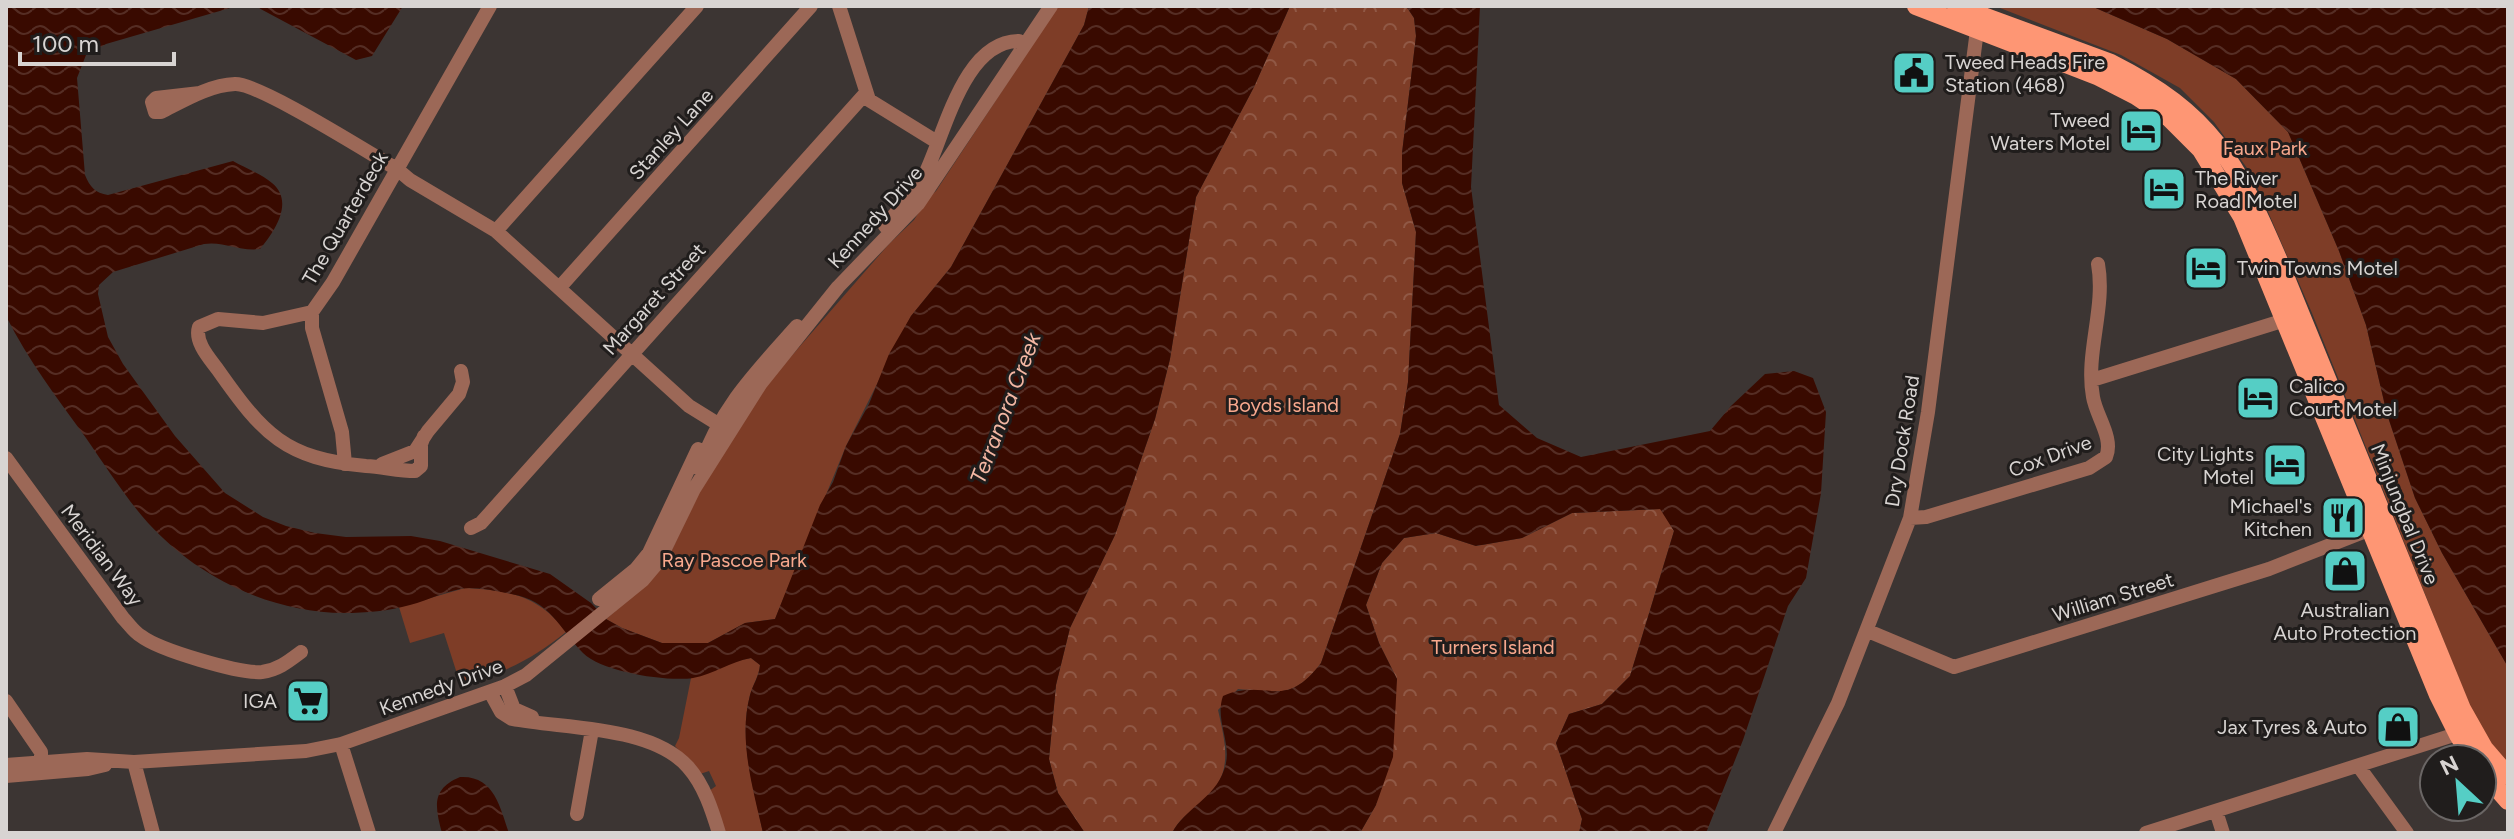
<svg xmlns="http://www.w3.org/2000/svg" width="2514" height="839" font-family="Figtree,sans-serif">
  <style>
    .green { fill: #7e3d27 }
    .forest { fill: url(#forest-crowns) }
    .water { fill: url(#water-waves) }
    .lines { fill: none; stroke-linecap: round; stroke-linejoin: round }
    .minor { stroke: #9c6857; stroke-width: 14 }
    .major { stroke: #fe9674; stroke-width: 18 }
    .labels { text-anchor: middle; stroke-width: 6; stroke-linejoin: round; paint-order: stroke }
    .poi-label { font-size: 20px; fill: #d8d4d2; stroke: #201d1c; text-anchor: end }
    .street-label { font-size: 20px; fill: #d8d4d2; stroke: #201d1c }
    .park-label { font-size: 20px; fill: #f8a88d; stroke: #201d1c }
    .water-label { font-size: 22px; font-style: italic; fill: #f4b7a3; stroke: #201d1c }
  </style>
  <defs>
    <pattern id="forest-crowns" width="20" height="18" patternUnits="userSpaceOnUse" patternTransform="scale(2)"><rect width="20" height="18" fill="#7e3d27"/><path d="M2 6a3 3 0 1 1 6 0M12 15a3 3 0 1 1 6 0" fill="none" stroke="#905845"/></pattern>
    <pattern id="water-waves" width="16" height="10" patternUnits="userSpaceOnUse" patternTransform="scale(2)"><rect width="16" height="10" fill="#390a00"/><path d="M0 5q4-4 8 0t8 0" fill="none" stroke="#552d24"/></pattern>
  </defs>
  <rect width="100%" height="100%" fill="#3c3533"/>
  <path class="green" d="M1058,6h31l-5,19 -133,242 -40,49 -65,130 -71,173 -30,4 -37,20h-46l-40,-15 -16,-9 43,-37 18,-22 46,-97 47,-71 129,-148 25,-24 14,-22 8,-7z
    M1995,6h96l76,33 69,40 52,53 51,119 27,74 21,89 28,84 27,55 66,114v98l-30,-39 -166,-413 -60,-138 -38,-53 -34,-34 -59,-33z
    M465,588c44,2 75,8 101,44 -32,26 -65,44 -106,51l-16,-50 -34,10 -11,-36z
    M751,658l9,7c-1,11 -7,19 -10,30 -12,45 4,93 13,138h-37l-17,-42 7,-5 -7,-15 -9,3 -25,-28 4,-8 12,-60 46,-17z"/>
  <path class="forest" d="M1290,6h116l8,12 2,18 -14,117v30l14,49 -8,150 -8,52 -79,229c-27,36 -42,29 -83,26l-20,21c9,40 16,67 -20,96 -12,9 -19,14 -26,27h-87l-27,-40 -9,-34 7,-74 14,-57 45,-93 40,-116 15,-60 26,-162 58,-110z
    M1661,509l13,22 -44,145 -28,28 -33,10 -13,29 26,76 -3,14h-219l16,-28 21,-126 -18,-36 -13,-38 16,-42 22,-25 32,-5 40,13 46,-8 50,-25z"/>
  <path class="water" d="M6,6h231l-131,38 -20,11 -9,23 8,97c5,12 10,18 23,20l125,-34c12,7 29,13 39,22 23,19 2,49 -12,66 -21,3 -35,-8 -56,-5l-91,28 -14,13 -1,9 10,43 15,27 52,72 50,57 38,24 23,9 29,7 31,4 65,-1 29,5 110,33 41,29 15,16 16,9 40,15h46l37,-20 30,-4 45,-114 13,-23 13,-36 23,-42 20,-50 22,-38 40,-49 133,-242 5,-19h201l-36,81 -58,110 -26,162 -15,60 -40,116 -45,93 -14,57 -7,74 9,34 27,40h-322c-10,-45 -25,-93 -13,-138 3,-11 9,-18 10,-30l-9,-7c-21,4 -37,16 -58,20 -26,4 -91,-6 -110,-25 -25,-26 -32,-52 -72,-59 -14,-3 -29,-6 -42,-6 -20,1 -40,12 -59,17 -21,6 -44,8 -66,8 -77,-1 -152,-38 -202,-97 -20,-24 -38,-52 -56,-78 -29,-40 -58,-78 -80,-122z
    M255,6h148l-31,50 -16,4z
    M1406,6h74l-9,181 28,218 38,33 44,19 129,-26 21,-25 34,-32 29,-3 19,7 13,34 -5,81 -15,85 -18,28 -45,134 -37,93h-127l3,-14 -26,-76 13,-29 33,-10 28,-28 44,-145 -14,-22 -88,4 -50,25 -46,8 -40,-13 -32,5 -22,25 -16,42 13,38 18,36 -4,78 -17,48 -16,28h-188c13,-25 42,-34 52,-63 10,-25 -10,-49 -1,-74 44,-19 60,17 98,-33l79,-229 8,-52 8,-150 -14,-49v-30l14,-117 -2,-18z
    M2091,6h417v661l-66,-114 -27,-55 -28,-84 -21,-89 -27,-74 -51,-119 -52,-53 -69,-40z
    M460,777c34,-2 40,30 49,56h-67c-7,-26 -11,-44 18,-56z"/>
  <g class="lines">
    <path class="minor" d="M839,6l30,94 68,42
      M200,93l-44,5 -4,4 3,10h6c22,-11 48,-27 74,-28 24,-1 134,69 162,85l13,11 86,51 193,175 29,18
      M920,184c23,-39 40,-143 99,-143
      M885,226l40,-48
      M496,231l201,-225
      M560,287l251,-281
      M312,312l-49,11 -45,-4 -19,8c-5,15 11,32 19,43 45,64 67,89 148,96 17,1 33,5 49,5l6,-5v-22l3,-8
      M2092,380l193,-60
      M6,458l117,160c6,6 11,14 18,18 18,14 99,38 121,36 16,-2 27,-11 39,-20
      M345,464l-3,-32 -30,-104v-16l21,-30 157,-276
      M382,464l33,-13 13,-20 31,-37 4,-12 -2,-11
      M699,469c22,-62 55,-95 98,-143
      M1910,518l16,-1 163,-49 17,-11c8,-19 -10,-41 -13,-60 -8,-44 13,-89 5,-133
      M471,528l10,-5 384,-429
      M599,599l37,-30 13,-16 49,-104
      M1868,631l86,36 315,-98 102,-40
      M505,686l9,23 18,8
      M490,692l11,20 11,7c51,10 139,6 176,48 16,18 24,43 31,66
      M6,701l35,51v18
      M341,744l28,89
      M134,762l19,71
      M6,765l81,-6 47,3 172,-11 35,-7 164,-58 21,-11 117,-95 16,-19 35,-72 67,-106 77,-96 80,-83 133,-198
      M2359,767l48,66
      M6,776l82,-7 17,-4
      M2216,811l7,22
      M577,814l15,-84
      M1774,833l64,-130 72,-185 18,-106 49,-382 3,-9
      M2146,833l320,-102"/>
    <path class="major" d="M1916,6l181,70 39,20 33,22 32,32 41,67 196,478 20,40 15,24
      M1956,6l155,57c101,51 125,98 168,198l183,448 22,39 24,28
      M2482,771l26,30"/>
  </g>
  <defs>
    <g id="civic-square" transform="scale(2.3)"><rect x="-9" y="-9" width="18" height="18" rx="4" fill="#55cec5" stroke="#201d1c"/><path d="M-.6-6.5H3V-4.5H.6V-3L4-1V1h2V6H-6V1h2V-1L-.6-3ZM-1.2 2.5V6h2.4V2.5Z" fill="#111"/></g>
    <g id="hotel-square" transform="scale(2.3)"><rect x="-9" y="-9" width="18" height="18" rx="4" fill="#55cec5" stroke="#201d1c"/><path d="M-6-4.5h1.5V1H6V5H4.5V3h-9V5H-6ZM-4 0a1.8 1.8 0 1 1 3.6 0ZM.5 0V-2.5h3Q6-2.5 6 0Z" fill="#111"/></g>
    <g id="restaurant-square" transform="scale(2.3)"><rect x="-9" y="-9" width="18" height="18" rx="4" fill="#55cec5" stroke="#201d1c"/><path d="M-5-6h1v4h1v-4h1v4h1v-4h1v5L-1.5 .5V6h-2V.5L-5-1ZM5-6V6H3V1.5H1.5Q1.5-4 5-6Z" fill="#111"/></g>
    <g id="shop-square" transform="scale(2.3)"><rect x="-9" y="-9" width="18" height="18" rx="4" fill="#55cec5" stroke="#201d1c"/><path d="M-5-2.5h2.3a2.7 3.5 0 0 1 5.4 0H5L5.5 6h-11ZM-1.5-2.5h3a1.5 2.3 0 0 0-3 0Z" fill="#111"/></g>
    <g id="supermarket-square" transform="scale(2.3)"><rect x="-9" y="-9" width="18" height="18" rx="4" fill="#55cec5" stroke="#201d1c"/><path d="M-6-5.5h2.5l.6 2H6L4.5 2H-2.5L-4.4-4H-6ZM-1.5 3.2a1.3 1.3 0 1 0 .1 0ZM3 3.2a1.3 1.3 0 1 0 .1 0Z" fill="#111"/></g>
  </defs>
  <g fill-rule="evenodd">
    <use href="#civic-square" x="1914" y="73"/>
    <use href="#hotel-square" x="2141" y="131"/>
    <use href="#hotel-square" x="2164" y="189"/>
    <use href="#hotel-square" x="2206" y="268"/>
    <use href="#hotel-square" x="2258" y="398"/>
    <use href="#hotel-square" x="2285" y="465"/>
    <use href="#restaurant-square" x="2343" y="518"/>
    <use href="#shop-square" x="2345" y="571"/>
    <use href="#supermarket-square" x="308" y="701"/>
    <use href="#shop-square" x="2398" y="727"/>
  </g>
  <g class="labels">
    <g class="poi-label">
      <text x="1945" y="69" text-anchor="start">Tweed Heads Fire<tspan x="1945" dy="23">Station (468)</tspan></text>
      <text x="2110" y="127">Tweed<tspan x="2110" dy="23">Waters Motel</tspan></text>
      <text x="2195" y="185" text-anchor="start">The River<tspan x="2195" dy="23">Road Motel</tspan></text>
      <text x="2237" y="275" text-anchor="start">Twin Towns Motel</text>
      <text x="2289" y="393" text-anchor="start">Calico<tspan x="2289" dy="23">Court Motel</tspan></text>
      <text x="2254" y="461">City Lights<tspan x="2254" dy="23">Motel</tspan></text>
      <text x="2312" y="513">Michael's<tspan x="2312" dy="23">Kitchen</tspan></text>
      <text x="2345" y="617" text-anchor="middle">Australian<tspan x="2345" dy="23">Auto Protection</tspan></text>
      <text x="277" y="708">IGA</text>
      <text x="2367" y="734">Jax Tyres &amp; Auto</text>
    </g>
    <g class="street-label">
      <text transform="translate(671 134) rotate(-48)" y="7">Stanley Lane</text>
      <text transform="translate(875 217) rotate(-48)" y="7">Kennedy Drive</text>
      <text transform="translate(345 218) rotate(-60)" y="7">The Quarterdeck</text>
      <text transform="translate(654 299) rotate(-48)" y="7">Margaret Street</text>
      <text transform="translate(1902 441) rotate(-81)" y="7">Dry Dock Road</text>
      <text transform="translate(2050 456) rotate(-20)" y="7">Cox Drive</text>
      <text transform="translate(2405 514) rotate(68)" y="7">Minjungbal Drive</text>
      <text transform="translate(102 555) rotate(53)" y="7">Meridian Way</text>
      <text transform="translate(2113 597) rotate(-17)" y="7">William Street</text>
      <text transform="translate(441 687) rotate(-20)" y="7">Kennedy Drive</text>
    </g>
    <g class="park-label">
      <text x="2265" y="155">Faux Park</text>
      <text x="1283" y="412">Boyds Island</text>
      <text x="734" y="567">Ray Pascoe Park</text>
      <text x="1493" y="654">Turners Island</text>
    </g>
    <g class="water-label">
      <text transform="translate(1005 408) rotate(-69)" y="8">Terranora Creek</text>
    </g>
  </g>
  <rect width="2514" height="839" fill="none" stroke="#d8d4d2" stroke-width="16"/>
  <g transform="translate(2458 783) rotate(334)"><circle r="38" fill="#201d1c" stroke="#6a6665" stroke-width="2"/>
  <path d="M0-6L14 30L0 20L-14 30Z" fill="#55cec5"/>
  <text y="-12" font-size="22" font-weight="bold" text-anchor="middle" fill="#d8d4d2">N</text>
  </g>
  <path d="M20 52v12h154v-12" fill="none" stroke="#d8d4d2" stroke-width="4"/>
  <text x="32" y="52" font-size="24" fill="#d8d4d2" stroke="#201d1c" stroke-width="6" paint-order="stroke">100 m</text>
</svg>
